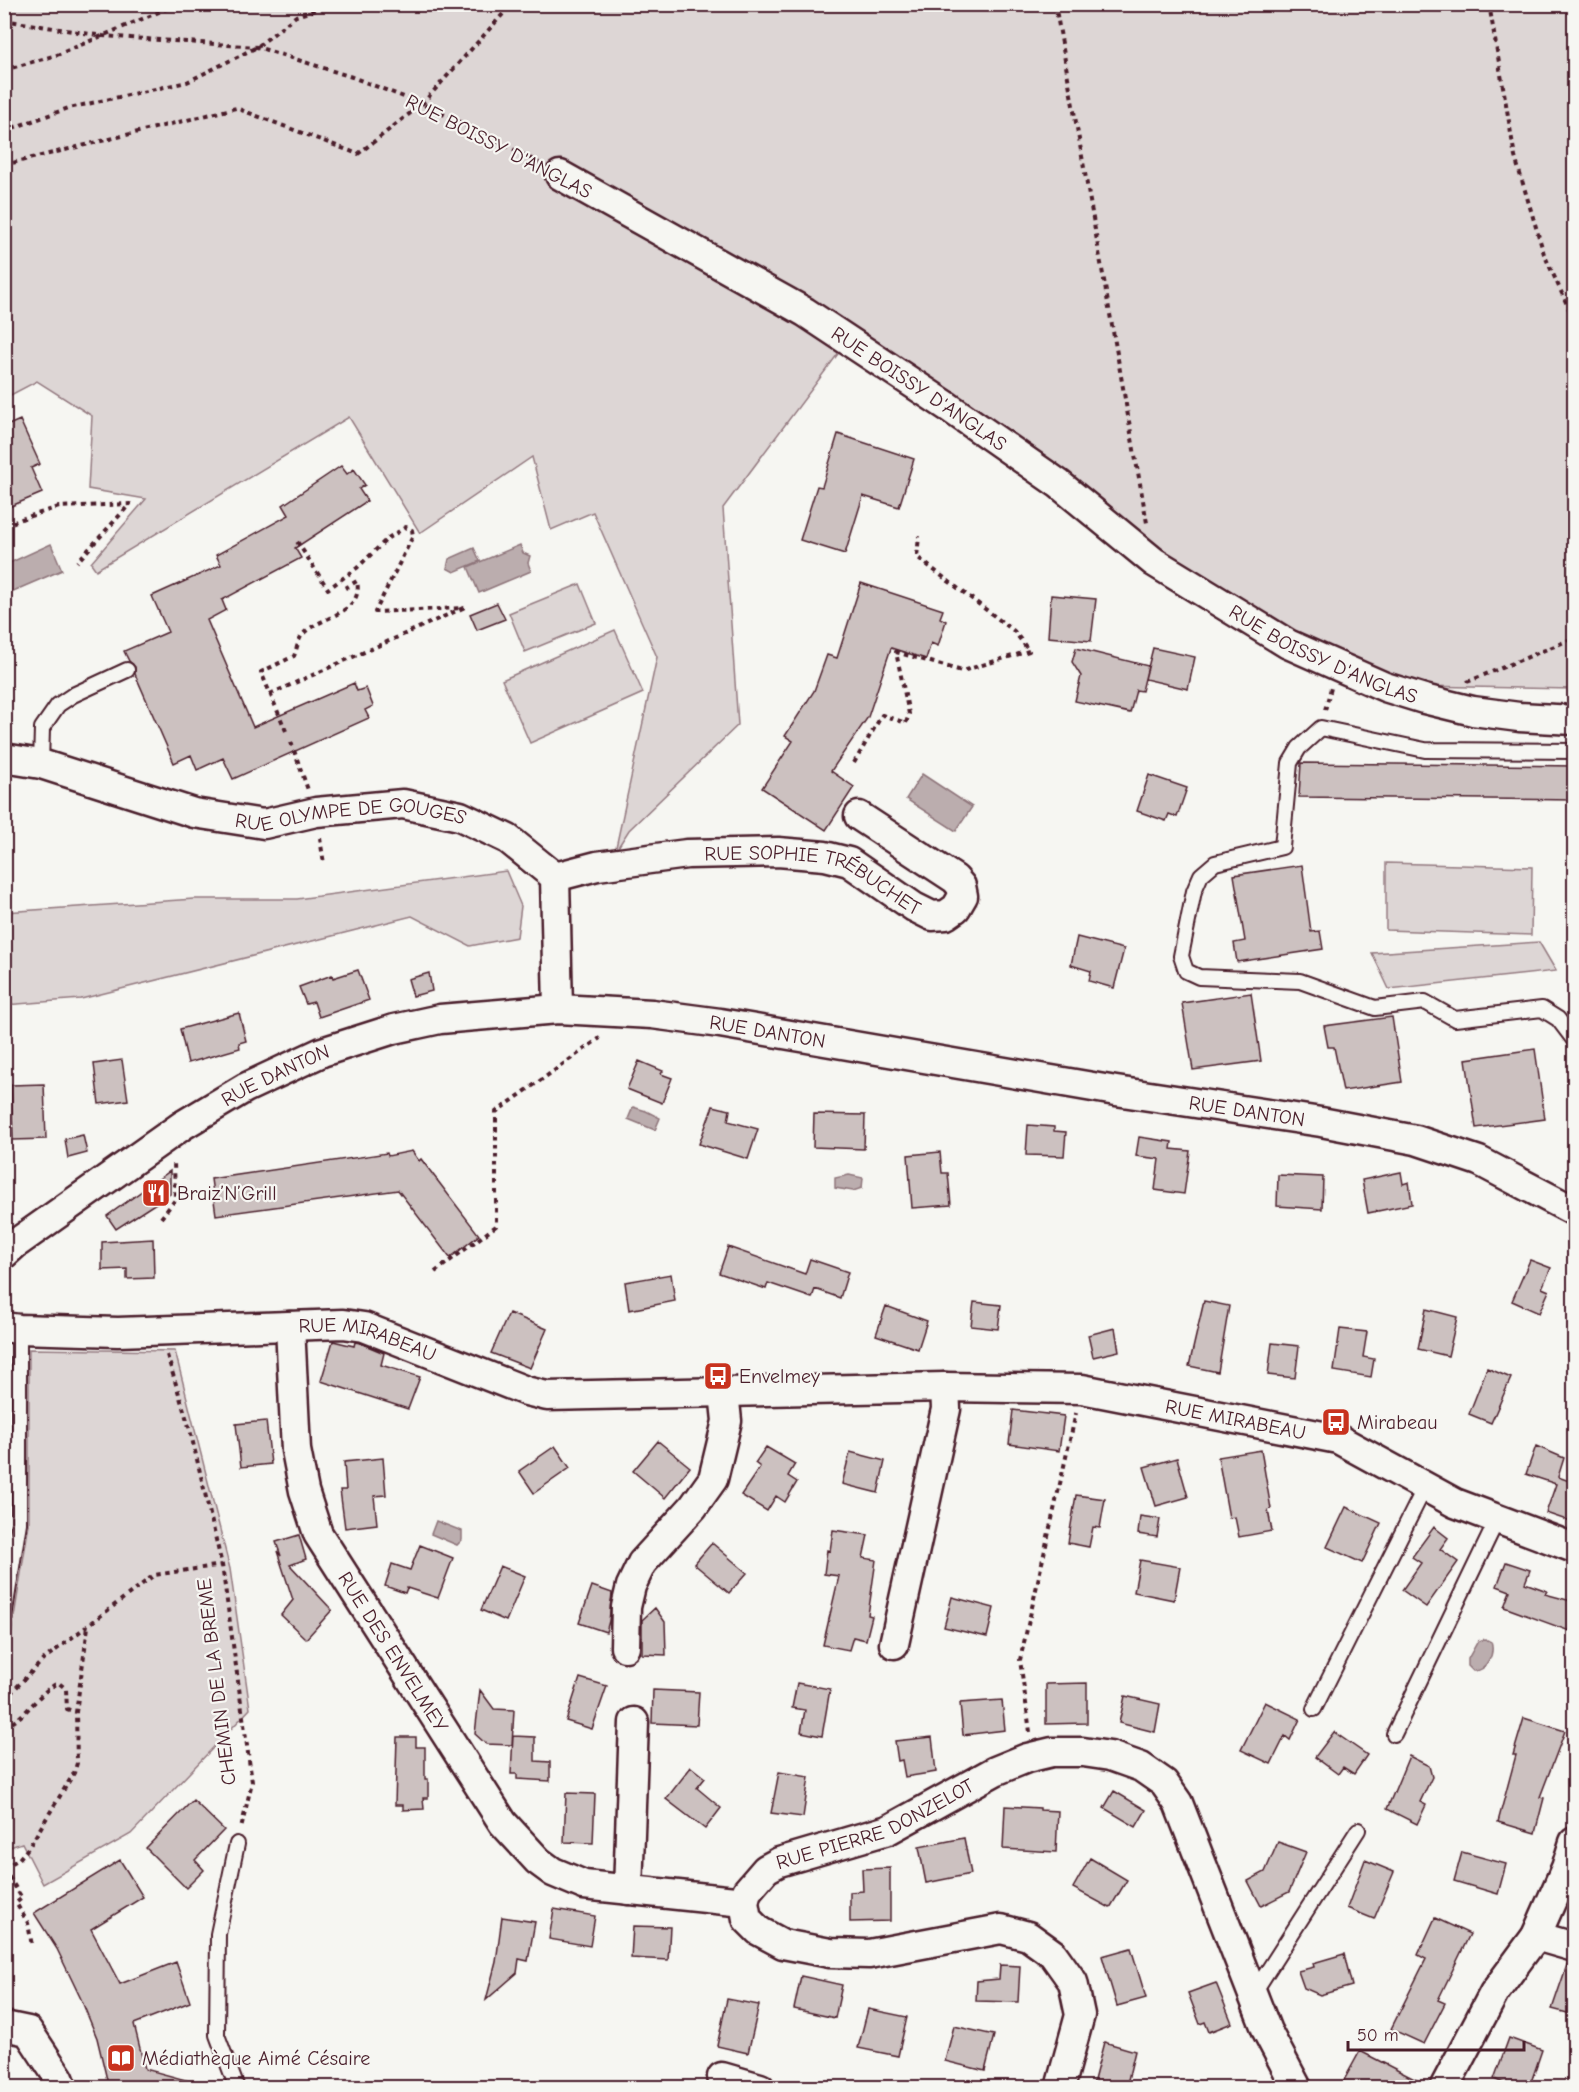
<svg xmlns="http://www.w3.org/2000/svg" width="1579" height="2092" font-family="'Comic Neue',sans-serif">
  <style>
    .green { fill: #ddd6d5; stroke: #947a80; stroke-width: 1.5 }
    .water { fill: #bbadae; stroke: #8e747a; stroke-width: 1.5 }
    .building { fill: #ccc1c0; stroke: #4a1f2b; stroke-width: 1.5 }
    .lines { fill: none; stroke-linecap: round; stroke-linejoin: round }
    .service-casing { stroke: #4a1f2b; stroke-width: 18 }
    .minor-casing { stroke: #4a1f2b; stroke-width: 33 }
    .path { stroke: #4a1f2b; stroke-width: 4; stroke-dasharray: 4.5 4.5; stroke-linecap: butt }
    .service { stroke: #f6f6f2; stroke-width: 14 }
    .minor { stroke: #f6f6f2; stroke-width: 28 }
    .labels { text-anchor: middle; stroke-width: 4.5; stroke-linejoin: round; paint-order: stroke }
    .street-label { font-size: 20px; fill: #4a1f2b; stroke: #f6f6f2 }
    .poi-label { font-size: 20px; fill: #4a1f2b; stroke: #f6f6f2; text-anchor: start }
  </style>
  <rect width="100%" height="100%" fill="#f6f6f2"/>
  <filter id="ink" filterUnits="userSpaceOnUse"><feTurbulence type="fractalNoise" baseFrequency=".0167" numOctaves="2"/><feDisplacementMap in="SourceGraphic" scale="12" xChannelSelector="R" yChannelSelector="G"/><feConvolveMatrix kernelMatrix="1 2 1 2 8 2 1 2 1" color-interpolation-filters="sRGB"/></filter>
  <g filter="url(#ink)">
    <path class="green" d="M5,5h1569v684l-153,-3 -115,-46 -163,-102 -291,-203 -129,173 15,217 -109,105 -14,22 42,-195 -64,-145 -42,18 -19,-73 -112,76 -71,-116 -253,153 -5,-7 55,-64 -58,-10 4,-73 -55,-35 -32,17z
      M580,584l16,39 -71,29 -16,-39z
      M615,630l28,63 -113,50 -28,-63z
      M1386,863l146,4 -1,68 -145,-5z
      M506,871l15,35 -4,31 -47,9 -58,-30 -331,83 -76,6v-93l189,-13h103z
      M1539,942l17,29 -167,18 -17,-36z
      M29,1349l146,2 55,218 20,140 -119,125 -88,50 -21,-41 -18,6 1,-176 24,-149z"/>
    <path class="water" d="M51,544l11,26 -51,22 -6,-14v-13z
      M520,545l3,8 7,3 -2,7 3,8 -52,22 -11,-26z
      M474,548l6,13 -26,11 -7,-4 2,-9z
      M922,774l50,33 -16,24 -50,-32z
      M633,1107l13,4 14,7 -5,12 -27,-11z
      M849,1175l14,3 -1,10 -9,3 -18,-3v-10z
      M436,1521l26,10v9l-5,5 -26,-11z
      M1485,1639l6,3c4,11 -4,30 -18,29l-5,-5v-7l10,-18z"/>
    <path class="building" d="M20,420l20,44 -9,4 11,25 -38,16v-82z
      M838,434l76,25 -15,48 -36,-11 -18,58 -45,-14 17,-54 5,1z
      M341,466l6,8 7,-5 11,16 -6,4 8,12 -72,47 6,10 -79,42 4,10 -19,10 46,107 101,-44 3,8 9,-3 7,18 -8,4 4,8 -136,61 -10,-21 -26,12 -6,-15 -17,8 -39,-89v-7l-6,-6 -5,-10 44,-19 -16,-36 69,-31 -5,-10 73,-40 -6,-10z
      M861,583l82,27 -3,8 6,3 -8,25 -7,-3 -5,16 -35,-11 -23,69 -37,54 23,16 -28,43 -64,-42 31,-47 -8,-5 29,-45 13,-36 10,3z
      M1051,595l45,4 -5,42 -43,-4z
      M497,603l8,16 -28,11 -7,-16z
      M1076,648l72,18 -6,25 -6,-1 -6,23 -55,-12 6,-25 -9,-14z
      M1153,648l42,9 -7,32 -43,-10z
      M1301,763l274,3v34l-276,-3z
      M1149,775l38,13 -10,29 -8,-3 -3,7 -29,-10z
      M1302,865l9,67 9,-1 3,18 -86,13 -3,-19 11,-2 -11,-66z
      M1077,937l47,12 -10,39 -25,-7 2,-10 -20,-6z
      M358,970l11,30 -50,17 -5,-15 -8,2 -7,-17 33,-12 1,3z
      M429,973l3,18 -19,5 -5,-17z
      M1251,993l10,68 -68,9 -11,-67z
      M239,1013l7,28 -7,2 1,5 -52,15 -8,-34z
      M1392,1017l10,65 -59,9 -9,-44h-6l-4,-21z
      M1535,1049l10,70 -69,9 -10,-69z
      M122,1060l6,40 -29,4 -5,-40z
      M639,1061l24,10 -2,3 11,4 -10,25 -35,-14z
      M44,1084l2,55 -33,1 -2,-55z
      M713,1106l17,4 -2,11 30,8 -10,30 -49,-15z
      M814,1114l51,1 -1,34 -51,-2z
      M1028,1125l26,2v4l12,1 -2,24 -38,-1z
      M83,1135l4,18 -19,5 -3,-19z
      M1139,1137l33,5 -1,7 19,2 -6,43 -29,-4 4,-31 -23,-3z
      M412,1151l7,10 2,-2 58,76 -29,23 -52,-68 -182,25 -5,-36 176,-26 1,3z
      M940,1152l2,21h6l3,32 -39,3 -4,-53z
      M170,1171v23l-54,35 -9,-13z
      M1401,1172l2,12 6,-2 3,22 -44,9 -6,-33z
      M1278,1175l45,2 -1,32 -45,-3z
      M153,1239l1,39 -27,1v-10l-25,1v-28z
      M728,1247l77,27 5,-15 38,13 -8,26 -25,-9 -3,9 -44,-15 -2,6 -47,-16z
      M1530,1260l21,8 -9,20 7,3 -10,22 -27,-12z
      M671,1274l4,27 -46,9 -4,-28z
      M1204,1301l25,5 -11,66 -29,-6z
      M974,1302l27,3 -3,24 -27,-3z
      M886,1306l41,15 -9,28 -42,-14z
      M1426,1309l31,8 -9,39 -30,-7z
      M509,1313l38,16 -17,39 -39,-15z
      M1115,1328l4,23 -26,6 -5,-22z
      M1340,1329l27,3 -4,25 11,2 -3,18 -37,-6z
      M333,1341l21,5 1,-4 5,1 24,10 -3,12 39,12 -12,32 -87,-28z
      M1272,1343l27,3 -4,32 -27,-3z
      M1487,1368l24,10 -20,45 -22,-9z
      M1013,1410l51,6 -5,35 -50,-7z
      M266,1421l5,43 -30,3 -5,-43z
      M658,1441l32,26 -25,31 -32,-27z
      M555,1446l15,22 -36,25 -15,-22z
      M1536,1446l28,12 -6,19 17,6v40l-29,-10 10,-29 -30,-10z
      M766,1447l29,17 -7,12 9,6 -12,20 -9,-6 -9,15 -26,-16 19,-28 -5,-4z
      M1261,1450l10,59 -3,1 4,21 -33,6 -4,-20 -6,1 -11,-61z
      M850,1452l35,9 -7,32 -36,-9z
      M383,1458l3,37 -12,1 3,28 -32,4 -5,-38h6l-2,-28z
      M1177,1458l11,39 -32,9 -12,-39z
      M1076,1495l29,4 -5,29 -7,-1 -4,20 -21,-4z
      M1346,1507l35,16 -19,40 -35,-16z
      M1140,1516l20,3 -3,18 -19,-3z
      M1434,1527l14,11 -8,11 18,13 -32,45 -24,-17 19,-27 -9,-6z
      M833,1530l35,5 -5,23 13,2 -8,55 4,1 -6,24 -13,-3 -4,13 -26,-5 16,-69 -15,-2 3,-24 3,1z
      M299,1535l7,24 -16,6 42,45 -26,29 -25,-24 12,-15 -16,-49 4,5 -5,-14z
      M712,1543l35,30 -18,20 -35,-29z
      M420,1545l33,13 -15,40 -31,-10 -2,5 -20,-7 7,-22 18,6z
      M1140,1560l40,7 -6,33 -40,-8z
      M1506,1562l24,8 -5,13 22,8 -2,3 30,8v31l-71,-26 6,-16 -13,-5z
      M500,1566l25,10 -19,45 -25,-11z
      M592,1586l20,7 -3,28 -3,11 -27,-9z
      M952,1597l42,11 -7,29 -43,-10z
      M655,1608l10,14 1,33 -24,-1v-34z
      M580,1678l27,8 -15,43 -26,-8z
      M797,1683l33,6 -8,47 -21,-4 4,-22 -13,-2z
      M1087,1683v40l-41,1v-40z
      M480,1690l14,19 20,1 -2,35 -26,-1 -11,-10z
      M653,1690l46,2 -2,33 -45,-2z
      M1125,1696l35,8 -5,28 -36,-9z
      M1002,1700l3,30 -42,5 -3,-32z
      M1265,1702l35,17 -10,21 -5,-4 -14,28 -30,-14z
      M1524,1718l41,13 -25,66 4,1 -9,35 -37,-11 18,-67h-3z
      M1334,1732l33,23 -13,19 -11,-7 -5,7 -23,-17z
      M513,1736l22,1v24l15,1v19l-33,-2v-5h-6z
      M397,1737h19v10h9v32h3v19h-5l1,11 -21,1v-5h-8z
      M932,1737l4,35 -31,5 -3,-17 -4,1 -3,-20z
      M1409,1756l20,10 3,11 -12,25 6,3 -9,19 -30,-15z
      M691,1767l14,11 -8,10 24,20 -16,21 -39,-30z
      M779,1772l30,5 -6,40 -32,-4z
      M1114,1791l32,19 -10,17 -32,-19z
      M566,1793l29,1 -2,49 -29,-1z
      M193,1800l31,30 -29,30 9,10 -18,18 -40,-40z
      M1005,1806l35,2v2l18,1 -2,41 -53,-3z
      M964,1838l7,36 -45,9 -7,-36z
      M1278,1842l28,10 -17,40 -28,14 -13,-25 17,-9z
      M1462,1852l44,12 -8,30 -44,-13z
      M1090,1858l37,22 -17,28 -37,-20z
      M120,1860l23,37 -52,32 29,55 56,-22 14,40 -56,22 11,45 48,13 -1,6h-83l-12,-50 -16,-39 -24,-50 -23,-36z
      M1365,1860l29,12 -20,47 -27,-11z
      M890,1868v53l-40,1v-30l13,-1 -1,-22z
      M554,1909l41,7 -5,30 -41,-7z
      M502,1917l33,5 -7,39 -9,-2 -2,14 -31,27 10,-38z
      M1435,1918l35,16 -32,66 7,3 -21,41 -33,-15 35,-70 -8,-4z
      M633,1926l37,1 -2,33 -37,-2z
      M1131,1948l15,50 -29,8 -15,-50z
      M1344,1954l8,32 -32,9 -16,-7 -6,-17 16,-4 -1,-4z
      M1568,1962l7,1v52l-23,-6z
      M1000,1965l20,1 -2,36 -42,-1 1,-20 22,-2z
      M801,1976l41,9 -7,33 -41,-9z
      M1216,1983l16,40 -23,9 -4,-10 -5,2 -12,-31z
      M727,1999l32,6 -11,48 -31,-7z
      M868,2009l39,8 -9,39 -40,-8z
      M954,2026l40,9 -9,36 -40,-10z
      M1509,2038l33,12 -13,38h-14l-21,-9z
      M1104,2042l31,9 -9,37h-34z
      M1360,2051l68,35v2h-75l-10,-6z"/>
    <g class="lines">
      <g class="service-casing">
        <path id="service" d="M1574,751l-149,-1 -104,-22 -22,20 -9,15 -8,84 -67,16 -14,12 -7,16 -13,65 5,15 13,6 101,4 75,27 50,-6 30,17 87,-10 16,10 16,21
          M41,764l1,-36 16,-23 15,-10 54,-25
          M4,1617l15,-94v-194
          M1314,1709l112,-224
          M1394,1734l103,-214
          M1253,1994l105,-164
          M237,2088l-20,-53 1,-101 19,-90"/>
      </g>
      <g class="minor-casing">
        <g id="minor">
          <path id="s1" d="M560,175l245,137 142,94 112,78 95,78 134,82 97,43 39,12 49,12 46,6 55,3"/>
          <path id="s2" d="M4,758l37,6 153,49 70,11 52,-12 87,-8 57,12 48,23 47,38 3,132"/>
          <path id="s3" d="M555,877l42,-11 90,-12 91,-2 47,4 24,6 65,45 18,9 14,-1 10,-7 7,-12 -2,-10 -6,-7 -96,-63"/>
          <path id="s4" d="M4,1254l11,-10 168,-119 62,-37 77,-36 72,-23 46,-10 118,-10 94,5 68,9 396,68 205,31 95,18 63,21 95,50"/>
          <path id="s5" d="M290,1326l6,124 8,41 14,43 185,289 35,38 15,11 31,13 160,17"/>
          <path id="s6" d="M4,1327l15,2 99,3 225,-8 21,3 162,64 21,5 398,-9 137,2 256,50 117,64 119,45"/>
          <path d="M894,1644l52,-235 -1,-22"/>
          <path d="M625,1647l1,-40 5,-21 11,-23 51,-56 20,-28 14,-58 -3,-29"/>
          <path d="M628,1890l6,-168"/>
          <path d="M1536,1936l38,11"/>
          <path d="M4,2026l24,5 31,47 4,10"/>
          <path d="M722,2077l38,11"/>
          <path id="s7" d="M1060,2088l20,-73 -7,-33 -20,-28 -25,-18 -27,-7 -132,25 -39,-1 -47,-9 -24,-13 -12,-12 -3,-17 3,-11 19,-22 13,-7 109,-32 107,-59 32,-13 25,-6h31l27,4 31,11 23,16 14,20 89,228 30,57"/>
          <path d="M1444,2088l50,-95 42,-57 30,-68 8,-26"/>
        </g>
      </g>
      <path class="path" d="M1055,4l92,519
        M1489,4l26,153 29,97 30,66
        M4,20l99,16 154,11 95,30 70,27 54,26 63,33
        M4,70l53,-15 121,-51
        M4,131l65,-23 118,-26 70,-35 39,-31 38,-12
        M4,165l232,-57 122,46 64,-50 90,-100
        M4,526l20,-8 35,-11 71,-3 -53,58
        M1467,682l107,-44
        M270,694l193,-86 -88,4 38,-76 -1,-6 -6,-3 -18,11 -31,30 -29,21 -32,-49
        M1325,710l6,-22
        M286,731l-25,-59 33,-16c3,-7 4,-17 9,-22 17,-18 61,-20 54,-53l-15,9
        M291,742l17,48
        M854,763l28,-48 24,8 3,-9 -13,-62 66,19 67,-20 -15,-20 -97,-74 2,-21
        M320,838l4,26
        M161,1218l14,-18 -1,-39
        M435,1272l61,-46v-114l104,-74
        M167,1355l23,75 32,135 30,217 -11,47
        M4,1700l40,-41 110,-84 68,-10
        M4,1727c24,-10 34,-36 55,-44l7,6 1,20 9,3
        M1030,1732l-10,-72 56,-247
        M4,1868l15,-9 10,-12 45,-74 3,-10 -1,-51 12,-85
        M4,1869l18,29 -6,5 12,20 4,23"/>
      <use href="#service" class="service"/>
      <use href="#minor" class="minor"/>
    </g>
  </g>
  <defs>
    <g id="restaurant-square" transform="scale(1.5)"><rect x="-9" y="-9" width="18" height="18" rx="4" fill="#c8321e" stroke="#f6f6f2"/><path d="M-5-6h1v4h1v-4h1v4h1v-4h1v5L-1.5 .5V6h-2V.5L-5-1ZM5-6V6H3V1.5H1.5Q1.5-4 5-6Z" fill="#fff"/></g>
    <g id="bus-square" transform="scale(1.5)"><rect x="-9" y="-9" width="18" height="18" rx="4" fill="#c8321e" stroke="#f6f6f2"/><path d="M-5-6H5V4H4V6H2V4H-2V6H-4V4H-5ZM-3.5-4V0h7V-4ZM-3.5 1.2v1.5H-2V1.2ZM2 1.2v1.5H3.5V1.2Z" fill="#fff"/></g>
    <g id="library-square" transform="scale(1.5)"><rect x="-9" y="-9" width="18" height="18" rx="4" fill="#c8321e" stroke="#f6f6f2"/><path d="M-6-4Q-3-5.5-.7-3.5V5Q-3 3-6 4ZM6-4Q3-5.5 .7-3.5V5Q3 3 6 4Z" fill="#fff"/></g>
  </defs>
  <g fill-rule="evenodd">
    <use href="#restaurant-square" x="156" y="1193"/>
    <use href="#bus-square" x="718" y="1376"/>
    <use href="#bus-square" x="1336" y="1422"/>
    <use href="#library-square" x="121" y="2058"/>
  </g>
  <g class="labels">
    <g class="street-label">
      <text transform="translate(499 146) rotate(27)" y="7">RUE BOISSY D'ANGLAS</text>
      <text dy="7" stroke="none"><textPath href="#s1" startOffset="418">RUE BOISSY D'ANGLAS</textPath></text>
      <text dy="7" stroke="none"><textPath href="#s1" startOffset="904">RUE BOISSY D'ANGLAS</textPath></text>
      <text dy="7" stroke="none"><textPath href="#s2" startOffset="357">RUE OLYMPE DE GOUGES</textPath></text>
      <text dy="7" stroke="none"><textPath href="#s3" startOffset="267">RUE SOPHIE TRÉBUCHET</textPath></text>
      <text dy="7" stroke="none"><textPath href="#s4" startOffset="830">RUE DANTON</textPath></text>
      <text dy="7" stroke="none"><textPath href="#s4" startOffset="326">RUE DANTON</textPath></text>
      <text dy="7" stroke="none"><textPath href="#s4" startOffset="1316">RUE DANTON</textPath></text>
      <text dy="7" stroke="none"><textPath href="#s6" startOffset="366">RUE MIRABEAU</textPath></text>
      <text dy="7" stroke="none"><textPath href="#s6" startOffset="1248">RUE MIRABEAU</textPath></text>
      <text dy="7" stroke="none"><textPath href="#s5" startOffset="351">RUE DES ENVELMEY</textPath></text>
      <text transform="translate(216 1682) rotate(-97)" y="7">CHEMIN DE LA BREME</text>
      <text dy="7" stroke="none"><textPath href="#s7" startOffset="644">RUE PIERRE DONZELOT</textPath></text>
    </g>
    <g class="poi-label">
      <text x="177" y="1200">Braiz’N’Grill</text>
      <text x="739" y="1383">Envelmey</text>
      <text x="1357" y="1429">Mirabeau</text>
      <text x="142" y="2065">Médiathèque Aimé Césaire</text>
    </g>
  </g>
  <rect width="1579" height="2092" fill="none" stroke="#f6f6f2" stroke-width="24"/>
  <rect x="12" y="12" width="1555" height="2068" fill="none" stroke="#4a1f2b" stroke-width="2" filter="url(#ink)"/>
  <path d="M1348 2041v9h176v-9" fill="none" stroke="#4a1f2b" stroke-width="3"/>
  <text x="1357" y="2041" font-size="18" fill="#4a1f2b" stroke="#f6f6f2" stroke-width="4.5" paint-order="stroke">50 m</text>
</svg>
